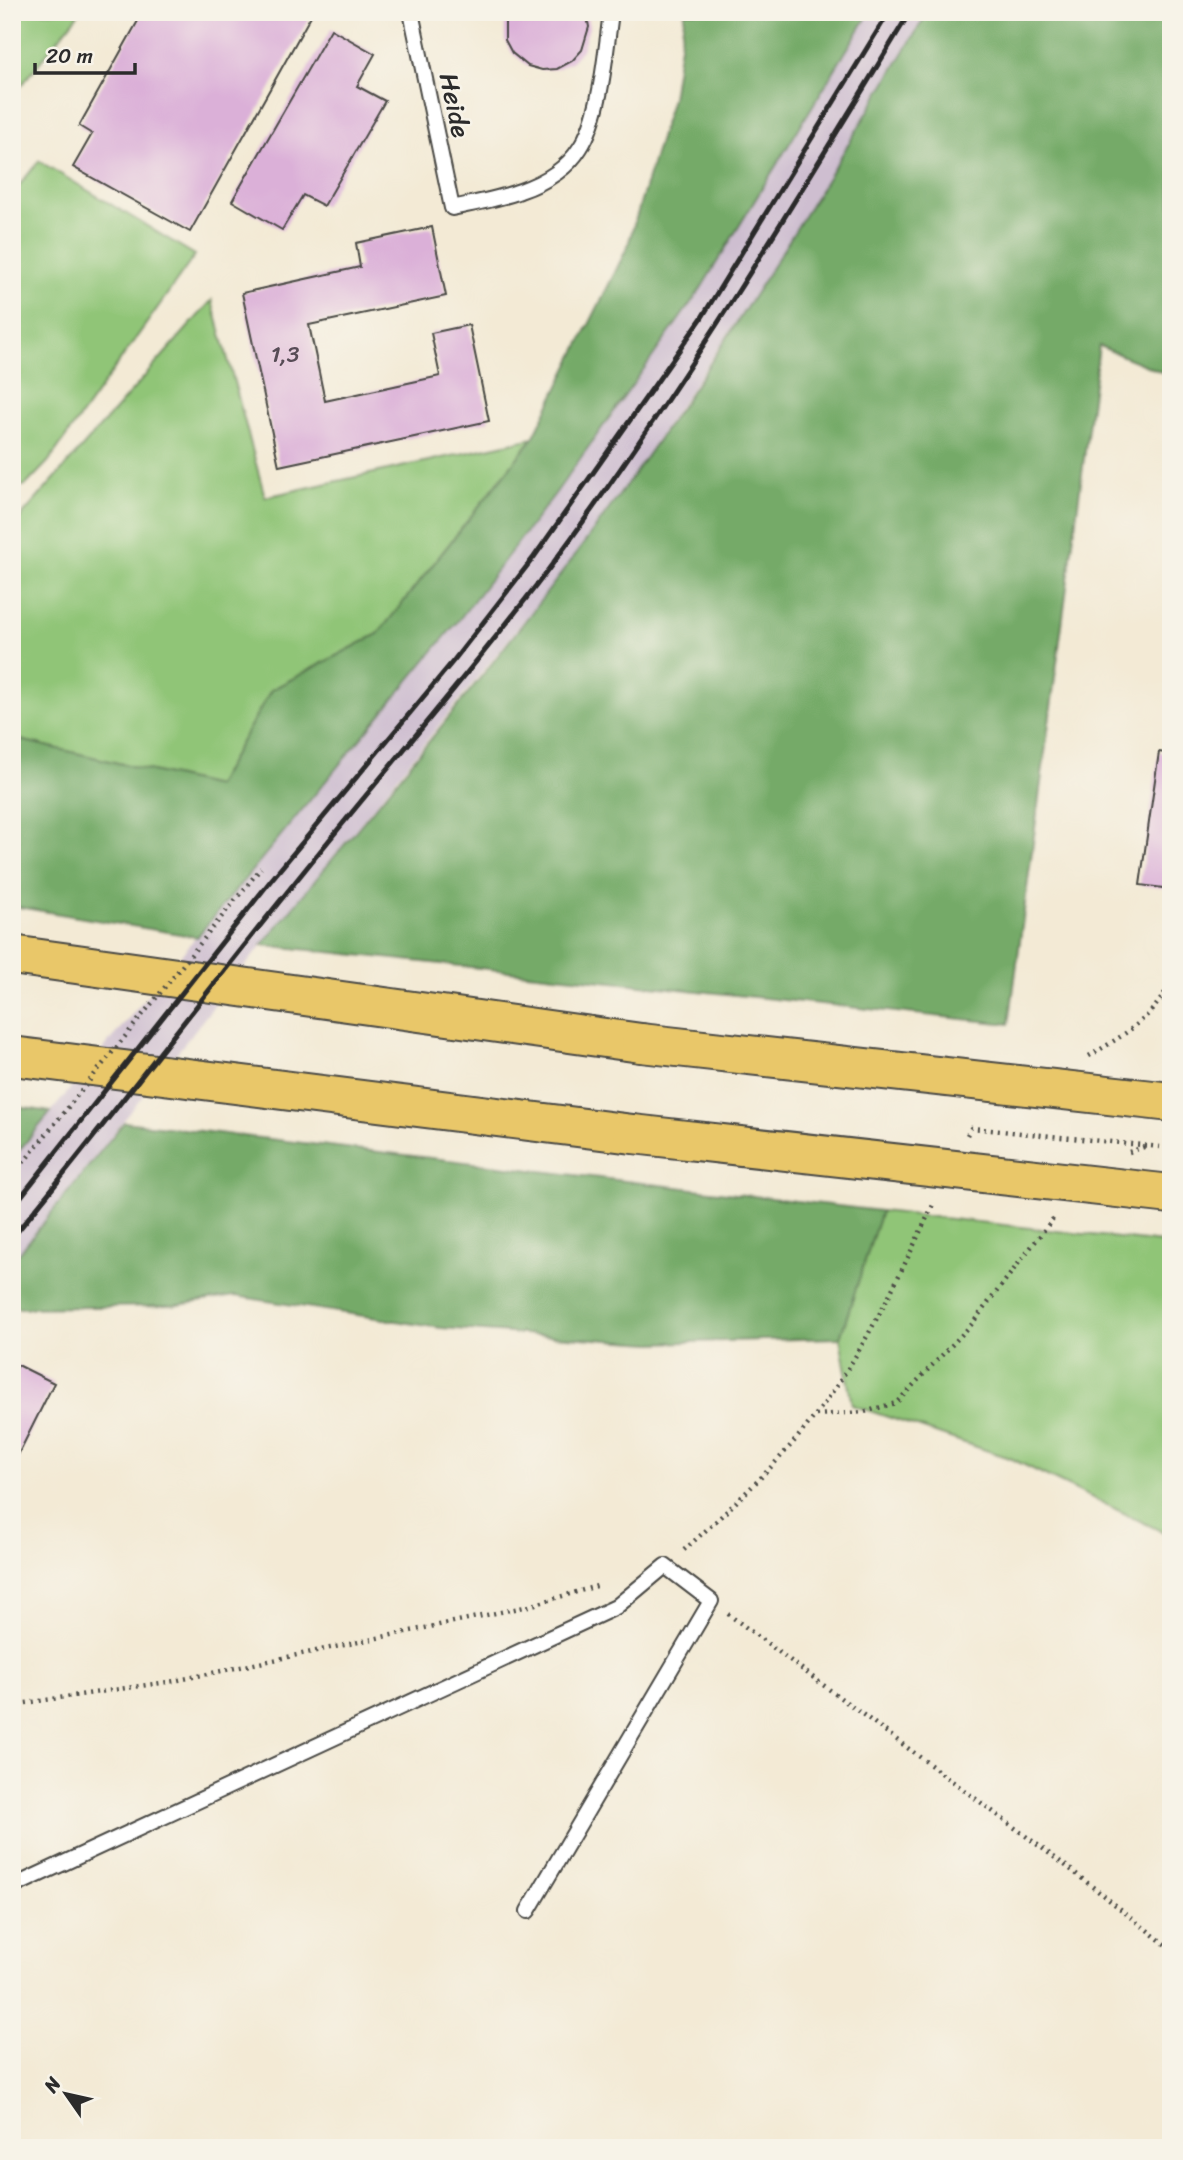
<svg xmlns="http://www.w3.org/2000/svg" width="1183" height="2160" font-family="Sriracha,sans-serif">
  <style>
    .industrial { fill: #cebed0 }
    .green { fill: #90c577; stroke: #5e7851; stroke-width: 2 }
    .forest { fill: #74aa68; stroke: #506a4a; stroke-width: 2 }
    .building { fill: #dbb0d8 }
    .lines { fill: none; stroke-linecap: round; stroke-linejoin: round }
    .lane-casing { stroke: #494844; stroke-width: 18 }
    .highway-casing { stroke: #494844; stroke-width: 42 }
    .path { stroke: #494844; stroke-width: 4.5; stroke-dasharray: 2 5; stroke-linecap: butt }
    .lane { stroke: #fff; stroke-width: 14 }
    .highway { stroke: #e9c769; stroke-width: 38 }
    .rail { stroke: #2b2b2b; stroke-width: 5 }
    .highway-bridge-casing { stroke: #494844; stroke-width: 42; stroke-linecap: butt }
    .path-bridge { stroke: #494844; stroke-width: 4.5; stroke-dasharray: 2 5; stroke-linecap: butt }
    .highway-bridge { stroke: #e9c769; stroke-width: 38 }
    .labels { text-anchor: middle; stroke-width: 5; stroke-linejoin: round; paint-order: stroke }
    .number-label { font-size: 23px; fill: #574c56 }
    .street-label { font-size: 26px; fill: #2b2b2b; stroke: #f7f3e8 }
  </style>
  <rect width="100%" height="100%" fill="#f7f3e8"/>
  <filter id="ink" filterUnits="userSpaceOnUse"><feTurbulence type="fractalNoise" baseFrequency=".0143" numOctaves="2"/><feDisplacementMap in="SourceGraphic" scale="14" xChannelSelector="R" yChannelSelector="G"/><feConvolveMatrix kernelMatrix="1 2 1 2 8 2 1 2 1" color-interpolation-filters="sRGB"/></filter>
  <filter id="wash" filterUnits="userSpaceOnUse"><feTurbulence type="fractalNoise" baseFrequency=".00686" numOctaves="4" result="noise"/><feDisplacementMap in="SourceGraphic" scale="28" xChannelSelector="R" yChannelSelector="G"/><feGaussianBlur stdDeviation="1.57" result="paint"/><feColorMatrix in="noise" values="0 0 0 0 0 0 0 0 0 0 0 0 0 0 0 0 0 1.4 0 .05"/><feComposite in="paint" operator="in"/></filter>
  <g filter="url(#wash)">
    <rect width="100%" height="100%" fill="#f3ead5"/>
    <path class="industrial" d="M870,12h58l-134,223 -157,234 -80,110 -295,366 -250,317v-103l446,-538 97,-127 145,-204z"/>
    <path class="green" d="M12,12h68l-68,85z
      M39,161l156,94 -147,207 -22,23 -14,3v-294z
      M212,300l53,197 268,-59 -155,196 -107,56 -55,96 -204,-48v-211z
      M881,1211l290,33v292l-159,-77 -160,-54 -12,-67z"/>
    <path class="forest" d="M685,12h185l-170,278 -145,204 -97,127 -261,316 -185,-31v-168l204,48 55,-96 107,-56 155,-196 94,-190 45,-150z
      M928,12h243v364l-72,-30 -90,678 -747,-79c127,-156 259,-310 375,-475 105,-148 198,-303 291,-458z
      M12,1106l39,6 -39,47z
      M124,1122l757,89 -41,127 -189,5 -210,-15 -206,-32 -63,10 -160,2v-46z"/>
    <g id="blocks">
      <path class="building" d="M143,12h170l-123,220 -117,-65 19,-33 -13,-8z
        M507,12h79l3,15 -7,23 -10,11 -15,8 -15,1 -14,-4 -16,-13 -7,-13v-23z
        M331,29l44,25 -18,32 28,15 -61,105 -21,-11 -21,35 -50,-29z
        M432,227l14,69 -137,29 16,76 115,-25 -9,-43 38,-8 20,96 -210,45 -37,-173 118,-26 -4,-24z
        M1159,752l12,2v135l-31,-4z
        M18,1365l36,18 -37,74 -5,-3v-78z"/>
    </g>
  </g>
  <g filter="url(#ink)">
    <use href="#blocks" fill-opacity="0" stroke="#494844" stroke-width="2"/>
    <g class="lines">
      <g class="lane-casing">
        <path id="lane" d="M411,12l41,196c23,-5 47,-9 68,-17 23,-8 47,-22 60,-43 21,-31 26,-99 31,-136
          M12,1887l604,-280 49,-41 46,35 -183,310"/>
      </g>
      <g class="highway-casing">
        <path id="highway" d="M12,955l629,88
          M12,1056l621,78"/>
      </g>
      <path class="path" d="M1089,1056c32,-19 67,-39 82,-76
        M967,1135l4,-7 200,20
        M1129,1152l18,-6
        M12,1175l7,-7
        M816,1415l48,-3 32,-9 75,-78 84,-109
        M684,1550c46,-41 92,-84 130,-133 50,-64 85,-141 120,-214
        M728,1614l342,255 101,80
        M12,1705l162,-24 355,-75 71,-21"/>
      <use href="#lane" class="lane"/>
      <use href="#highway" class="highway"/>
      <path class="rail" d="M12,1208l260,-329 182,-219 80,-103 167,-238 188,-307
        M12,1238c94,-114 183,-232 276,-347 86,-108 177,-211 260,-321 132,-178 247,-368 362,-558"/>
      <g class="highway-bridge-casing">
        <path id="highway-bridge" d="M641,1043l530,59
          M633,1134l538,60"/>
      </g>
      <path class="path-bridge" d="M19,1168l242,-300"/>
      <use href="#highway-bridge" class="highway-bridge"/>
    </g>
  </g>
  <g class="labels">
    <g class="number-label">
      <text x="285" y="362">1,3</text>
    </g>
    <g class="street-label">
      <text transform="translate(455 105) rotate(78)" y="9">Heide</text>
    </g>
  </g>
  <rect width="1183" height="2160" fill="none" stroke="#f7f3e8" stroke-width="42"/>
  <g transform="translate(66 2094) rotate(304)" stroke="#f7f3e8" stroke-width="5" paint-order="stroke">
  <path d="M0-5L12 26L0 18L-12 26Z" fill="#2b2b2b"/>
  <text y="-10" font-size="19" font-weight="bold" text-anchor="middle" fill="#2b2b2b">N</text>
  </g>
  <path d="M35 63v10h100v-10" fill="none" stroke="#2b2b2b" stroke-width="3.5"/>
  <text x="46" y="63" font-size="21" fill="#2b2b2b" stroke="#f7f3e8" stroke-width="5" paint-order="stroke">20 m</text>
</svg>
